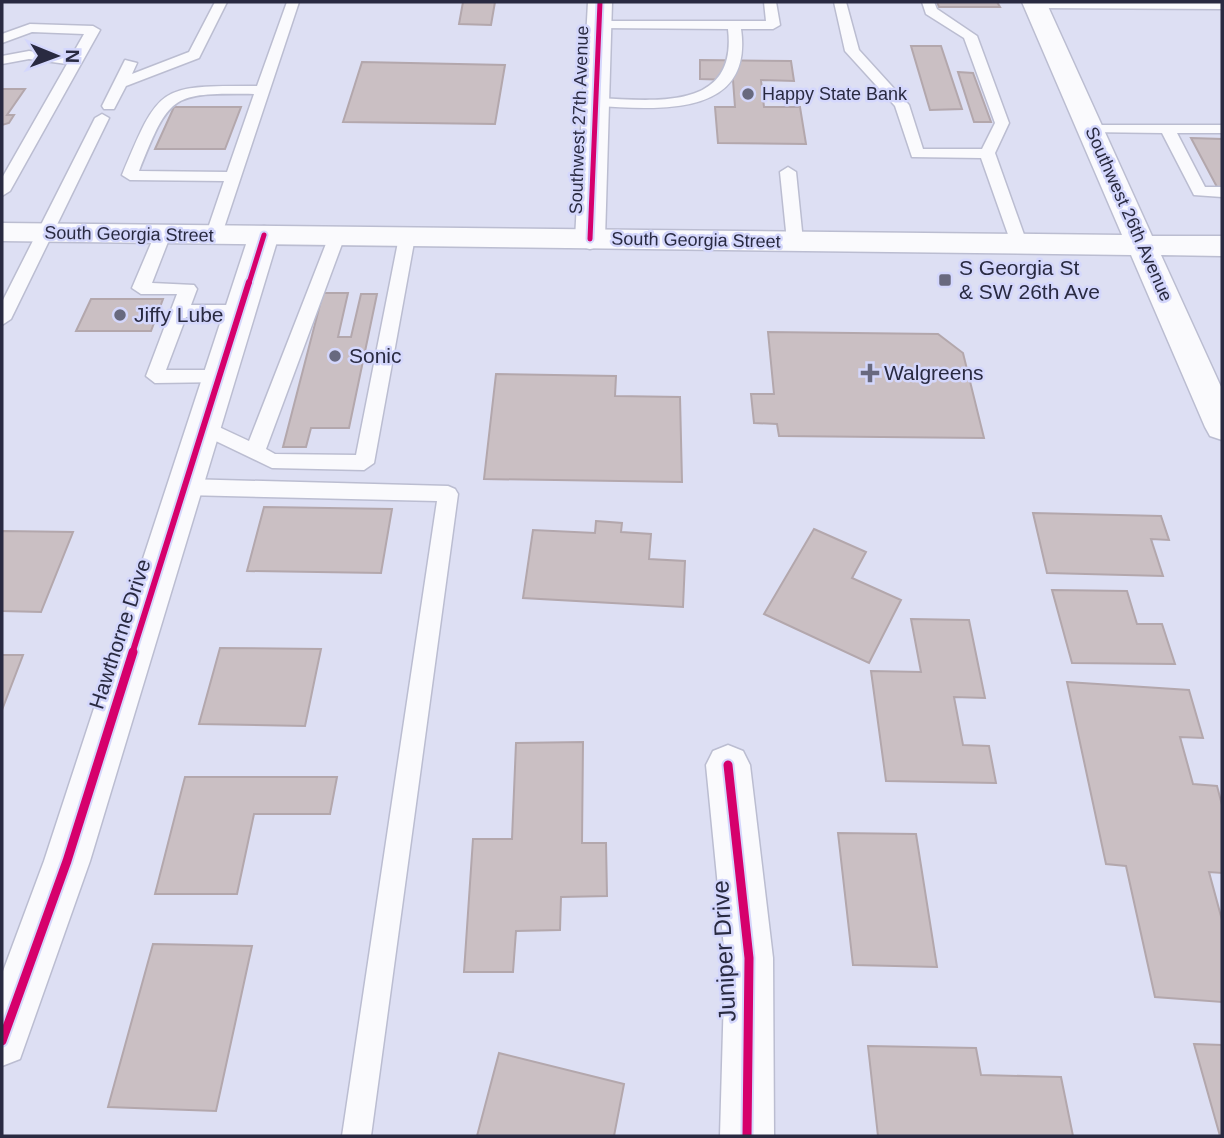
<svg xmlns="http://www.w3.org/2000/svg" width="1224" height="1138" font-family="Arial,sans-serif">
  <style>
    .building { fill: #cabfc3; stroke: #b3a7ac; stroke-width: 2 }
    .lines { fill: none; stroke-linecap: round; stroke-linejoin: round }
    .lane-casing { stroke: #bbbdd1; stroke-width: 3 }
    .street-casing { stroke: #bbbdd1; stroke-width: 3 }
    .secondary-casing { stroke: #bbbdd1; stroke-width: 3 }
    .lane { fill: #fafafd; fill-rule: evenodd }
    .street { fill: #fafafd; fill-rule: evenodd }
    .secondary { fill: #fafafd; fill-rule: evenodd }
    .cycleway-far2-casing { stroke: #d4d7fc; stroke-width: 9 }
    .cycleway-far1-casing { stroke: #d4d7fc; stroke-width: 10 }
    .cycleway-casing { stroke: #d4d7fc; stroke-width: 13 }
    .cycleway-far2 { stroke: #d6006c; stroke-width: 5 }
    .cycleway-far1 { stroke: #d6006c; stroke-width: 6 }
    .cycleway { stroke: #d6006c; stroke-width: 9 }
    .poi-dot { fill: #68697f; stroke: #d4d7fc; stroke-width: 2.5 }
    .labels { text-anchor: middle; stroke-width: 5; stroke-linejoin: round; paint-order: stroke }
    .far-poi-label { font-size: 18px; fill: #292a41; stroke: #d4d7fc; text-anchor: start }
    .far-street-label { font-size: 18px; fill: #292a41; stroke: #d4d7fc }
    .poi-label { font-size: 21px; fill: #292a41; stroke: #d4d7fc; text-anchor: start }
    .street-label { font-size: 21px; fill: #292a41; stroke: #d4d7fc }
    .near-street-label { font-size: 24px; fill: #292a41; stroke: #d4d7fc }
  </style>
  <rect width="100%" height="100%" fill="#dddff3"/>
  <path class="building" d="M463,2h32l-4,23 -32,-1z
    M937,2h60l3,5h-61z
    M911,46h30l21,63 -32,1z
    M700,60l91,1 3,20 -33,-1 3,27h36l6,37 -88,-1 -3,-36h20l-2,-27 -33,-1z
    M362,62l143,3 -10,59 -152,-2z
    M958,72l15,1 18,49h-17z
    M2,89h23l-18,26h7l-5,8 -7,2z
    M174,107h67l-16,42h-70z
    M1191,138l31,1v48h-5z
    M323,293h25l-10,44h13l10,-43h16l-28,134h-38l-5,19h-23z
    M91,299h72l-12,32h-75z
    M768,332l170,2 25,19 21,85 -205,-2 -2,-12 -23,-1 -3,-29h23z
    M496,374l120,2 -1,20 65,1 2,85 -198,-3z
    M264,507l128,2 -11,64 -134,-2z
    M1033,513l128,3 8,24 -18,-1 12,37 -116,-3z
    M596,521l26,2 -1,9 30,2 -2,25 36,2 -2,46 -160,-9 10,-68 62,3z
    M814,529l52,23 -14,26 49,22 -32,63 -105,-49z
    M2,531l71,1 -32,80 -39,-1z
    M1052,590l75,1 10,33h25l13,40 -103,-1z
    M911,619l58,1 16,78 -31,-1 9,48 26,1 7,37 -110,-2 -15,-110 50,1z
    M220,648l101,1 -16,77 -106,-2z
    M2,655h21l-21,55z
    M1067,682l122,8 14,48 -23,-1 13,47 24,2 5,19v68l-13,-1 13,48v82l-67,-5 -29,-131 -20,-2z
    M583,742l-1,101h24l1,53 -46,1 -1,33 -44,1 -3,41h-49l9,-133h39l4,-96z
    M185,777h152l-7,37h-76l-17,80h-82z
    M838,833l78,1 21,133 -84,-2z
    M153,944l99,2 -36,165 -108,-4z
    M1194,1044l28,1v91h-2z
    M868,1046l108,2 5,27 80,2 12,59h-195z
    M499,1053l125,31 -10,52h-137z"/>
  <g class="lines">
    <g class="lane-casing">
      <path id="lane" d="M215,2h12l-28,56 -73,28 -12,23h-10l-2,-3 23,-46 12,3 -5,11 57,-22z
        M287,2h12l-77,232 -8,5 -6,-1 -2,-4 18,-53 -94,-1 -8,-5c38,-91 37,-89 135,-89zM254,94l-27,78 -88,-1c31,-77 32,-78 115,-77z
        M764,2h12l4,23 -7,4h-32c13,90 -85,80 -145,77l-7,-4 7,-4c56,2 142,15 132,-69l-129,-1 -7,-4 2,-3h172z
        M834,2h12l13,48 50,55 14,44h59l13,-26 -31,-85 -38,-24 -4,-12h12l3,7 40,27 32,87 -14,30 32,90 -2,4 -6,1 -8,-5 -30,-85 -69,-1 -17,-51 -50,-55z
        M1030,2h192v7l-187,-1 -5,-1z
        M30,24l63,2 7,4 -90,161 -8,5v-18l65,-114 -38,-5 -27,5v-8l27,-5 42,6 13,-23 -52,-2 -30,11v-9z
        M102,114l7,4 -98,201 -9,6v-23l93,-184z
        M1091,125h131v8h-45l28,54h17v10l-28,-2 -32,-62 -76,-1v-6z
        M788,167l8,5 7,69 -8,5 -8,-5 -7,-69z
        M163,229l8,5 -19,49 42,2 3,4 -6,16h49l9,6 -9,6h-54l-20,53h53l6,2 3,5 -3,5 -70,1 -9,-7 31,-82h-36l-9,-6 23,-54z
        M337,231l8,5 -79,213 9,5 81,1 43,-218 8,-5 8,5 -41,226 -10,7 -92,-2 -75,-36 -2,-5 9,-7 45,21 80,-205z
        M185,479l263,7 7,3 3,5 -87,642h-29l95,-635 -252,-6 -7,-3 -3,-5 3,-5z"/>
    </g>
    <g class="street-casing">
      <path id="street" d="M588,2h24l-7,237 -4,7 -11,3 -11,-3 -4,-7z
        M264,226l11,2 4,7 -189,626 -70,198 -18,7v-92l42,-113 205,-626 4,-7z
        M728,745l15,6 7,14 23,193 1,178h-54l5,-178 -19,-193 7,-14z"/>
    </g>
    <g class="secondary-casing">
      <path id="secondary" d="M1022,2h24l106,234h70v20l-61,-1 61,134v51l-12,-4 -5,-9 -74,-172 -1129,-14v-18l1120,12z"/>
    </g>
    <use href="#lane" class="lane"/>
    <use href="#street" class="street"/>
    <use href="#secondary" class="secondary"/>
    <g class="cycleway-far2-casing">
      <path id="cycleway-far2" d="M590,239l10,-237
        M249,283l15,-48"/>
    </g>
    <g class="cycleway-far1-casing">
      <path id="cycleway-far1" d="M132,654l117,-372"/>
    </g>
    <g class="cycleway-casing">
      <path id="cycleway" d="M728,765l21,193 -2,178
        M2,1041l65,-180 66,-209"/>
    </g>
    <use href="#cycleway-far2" class="cycleway-far2"/>
    <use href="#cycleway-far1" class="cycleway-far1"/>
    <use href="#cycleway" class="cycleway"/>
  </g>
  <g class="poi-dot">
    <circle cx="748" cy="94" r="7"/>
    <rect x="938" y="273" width="14" height="14" rx="3.5"/>
    <circle cx="120" cy="315" r="7"/>
    <circle cx="335" cy="356" r="7"/>
    <path d="M866.5 362.5h7v7h7v7h-7v7h-7v-7h-7v-7h7z"/>
  </g>
  <g class="labels">
    <g class="far-poi-label">
      <text x="762" y="100">Happy State Bank</text>
    </g>
    <g class="far-street-label">
      <text transform="translate(579 120) rotate(-88)" y="6">Southwest 27th Avenue</text>
      <text transform="translate(1129 214) rotate(66)" y="6">Southwest 26th Avenue</text>
      <text transform="translate(129 234) rotate(1)" y="6">South Georgia Street</text>
      <text transform="translate(696 240) rotate(1)" y="6">South Georgia Street</text>
    </g>
    <g class="poi-label">
      <text x="959" y="275">S Georgia St<tspan x="959" dy="24">&amp; SW 26th Ave</tspan></text>
      <text x="134" y="322">Jiffy Lube</text>
      <text x="349" y="363">Sonic</text>
      <text x="884" y="380">Walgreens</text>
    </g>
    <g class="street-label">
      <text transform="translate(120 634) rotate(-72)" y="7">Hawthorne Drive</text>
    </g>
    <g class="near-street-label">
      <text transform="translate(724 951) rotate(-93)" y="8">Juniper Drive</text>
    </g>
  </g>
  <rect width="1224" height="1138" fill="none" stroke="#292a41" stroke-width="7"/>
  <g transform="translate(56 56) rotate(91)" stroke="#d4d7fc" stroke-width="5" paint-order="stroke">
  <path d="M0-5L12 26L0 18L-12 26Z" fill="#292a41"/>
  <text y="-10" font-size="19" font-weight="bold" text-anchor="middle" fill="#292a41">N</text>
  </g>
</svg>
